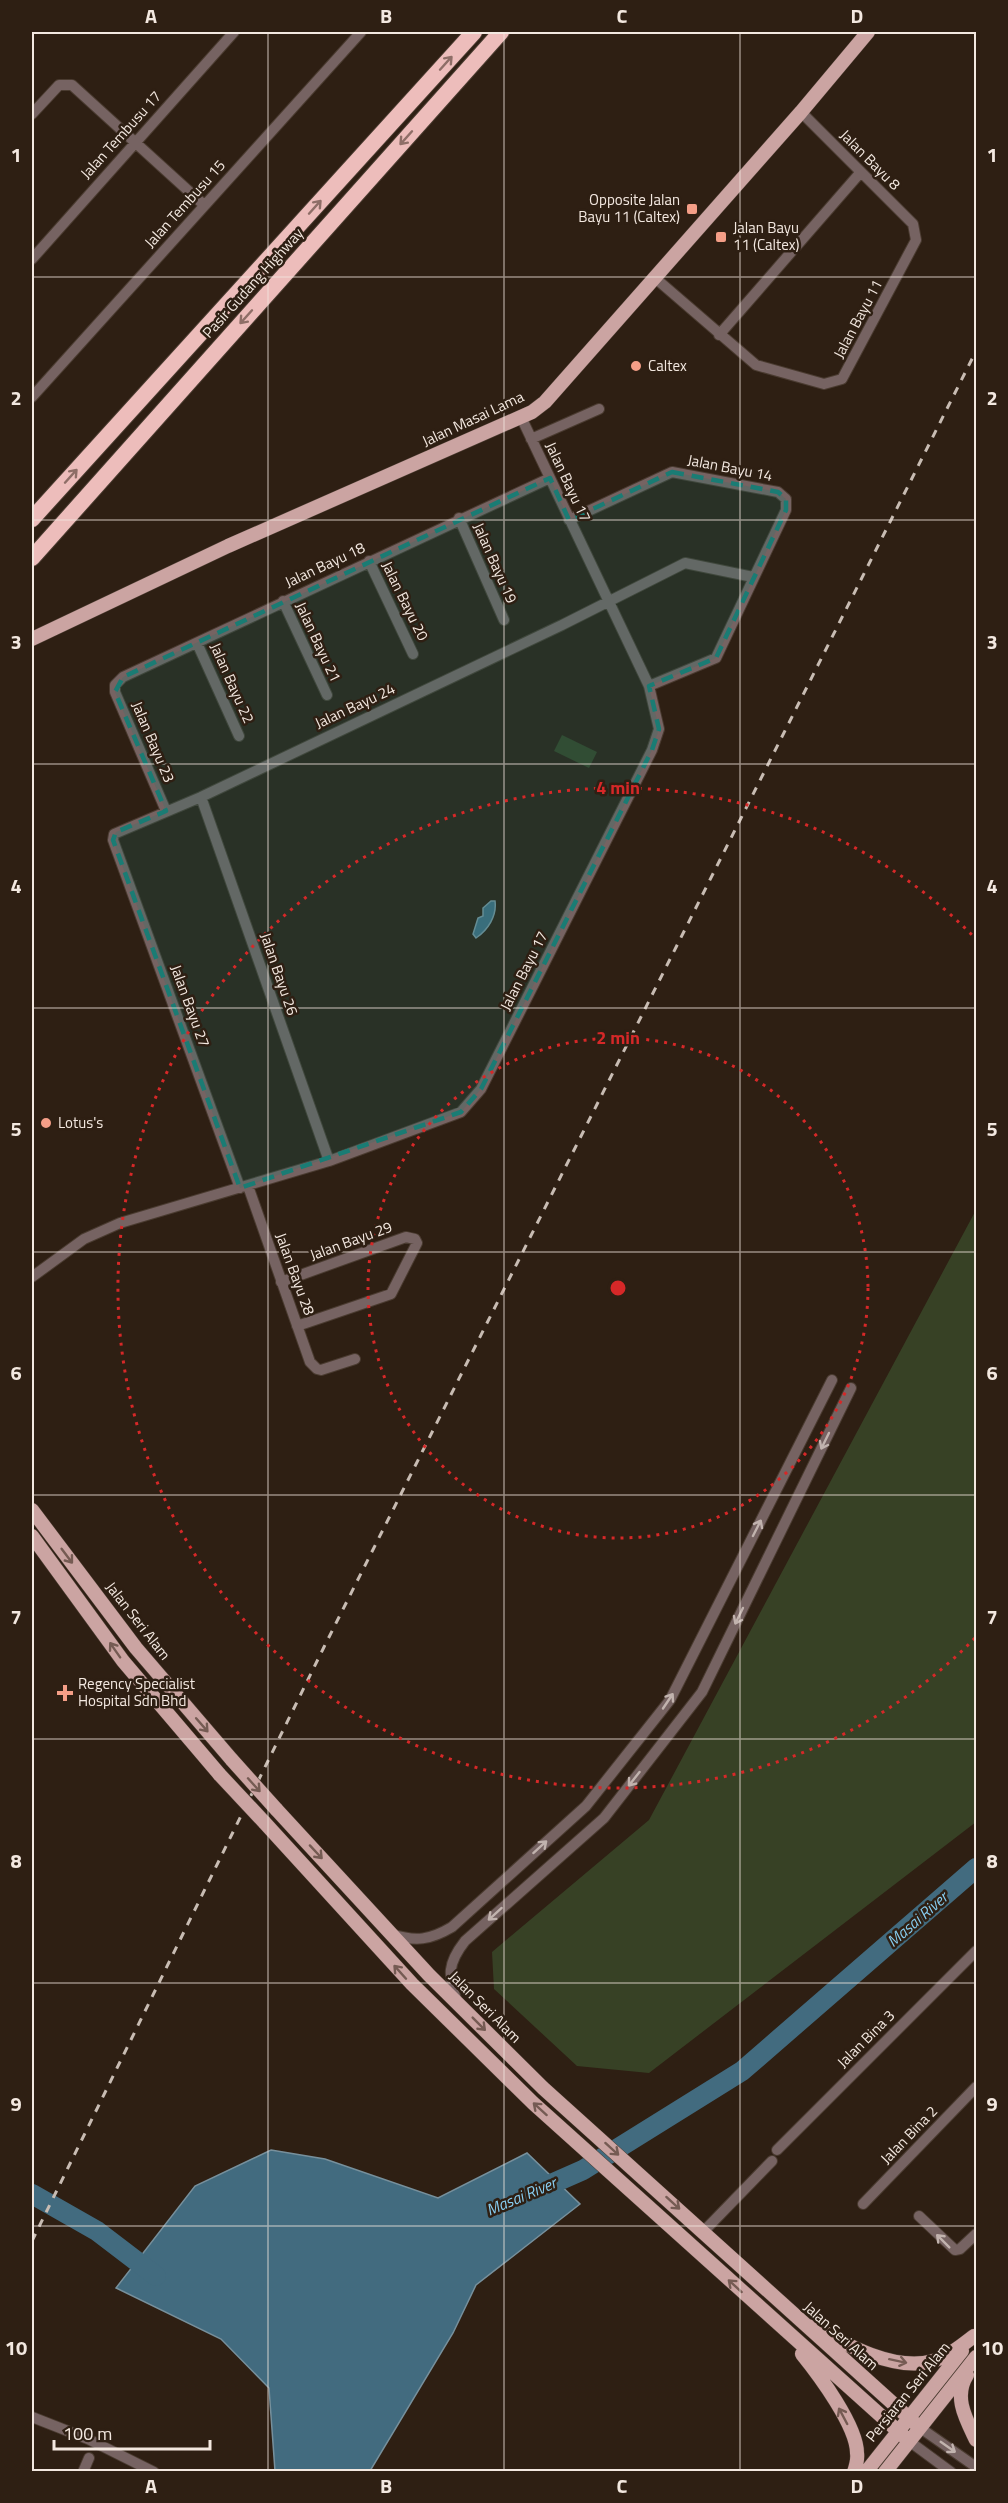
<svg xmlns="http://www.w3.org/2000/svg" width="1008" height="2503" font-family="'Titillium Web',sans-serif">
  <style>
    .green { fill: #374125 }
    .water { fill: #426b7f; stroke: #77909c; stroke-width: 1.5 }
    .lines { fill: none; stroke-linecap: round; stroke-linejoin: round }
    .river { stroke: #426b7f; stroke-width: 20 }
    .minor-casing { stroke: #4a3b30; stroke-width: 12 }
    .major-casing { stroke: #4a3b30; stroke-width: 15 }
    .highway-casing { stroke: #4a3b30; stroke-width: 18 }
    .minor { stroke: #766362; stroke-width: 10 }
    .major { stroke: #cba4a2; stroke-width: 14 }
    .highway { stroke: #edbdbb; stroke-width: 16 }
    .rail { stroke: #c8bcb3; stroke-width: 3; stroke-dasharray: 8 8; stroke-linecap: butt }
    .major-bridge-casing { stroke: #4a3b30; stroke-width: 15; stroke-linecap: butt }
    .major-bridge { stroke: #cba4a2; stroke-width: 14 }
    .oneway { stroke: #8e6e67 }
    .oneway2 { stroke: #c1b3ae }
    .oneway3 { stroke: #755b53 }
    .marked { fill: #1a7c74; fill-opacity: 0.2; stroke: #1a7c74; stroke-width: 4.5; stroke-dasharray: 12 8; stroke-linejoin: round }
    .grid { fill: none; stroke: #f3e8e0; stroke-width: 1.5; stroke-opacity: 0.55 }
    .ring { fill: none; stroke: #d62828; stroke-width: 3; stroke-dasharray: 3 6 }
    .poi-dot { fill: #f49e87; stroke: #2e1f13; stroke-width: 2 }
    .labels { text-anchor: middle; stroke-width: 5; stroke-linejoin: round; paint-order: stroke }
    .street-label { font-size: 15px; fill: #f3e8e0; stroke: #2e1f13 }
    .poi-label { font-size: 15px; fill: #f3e8e0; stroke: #2e1f13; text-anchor: start }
    .water-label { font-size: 16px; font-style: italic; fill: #87cdf0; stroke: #2e1f13 }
    .centre { fill: #d62828; stroke: #2e1f13; stroke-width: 3 }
    .ring-label { font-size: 18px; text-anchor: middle; font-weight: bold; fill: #d62828; stroke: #2e1f13; stroke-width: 5; stroke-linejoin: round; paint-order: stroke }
    .neatline { fill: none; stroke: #f3e8e0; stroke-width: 2 }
    .grid-label { font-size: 20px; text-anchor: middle; font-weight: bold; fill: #f3e8e0 }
  </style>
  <rect width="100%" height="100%" fill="#2e1f13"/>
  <path class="green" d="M562,735l35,17 -8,16 -35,-17z
    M976,1210v612l-327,251 -72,-7 -83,-77 -2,-37 157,-132z"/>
  <path class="water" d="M491,901h4c2,15 -7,29 -19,37l-3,-4 5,-16 5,-2v-8z
    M271,2150l54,9 113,39 89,-45 53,51 -104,81 -23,48 -83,138h-95l-6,-83 -48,-49 -105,-51 79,-102z"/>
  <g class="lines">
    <path class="river" d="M533,2192l50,-22 159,-99 234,-203
      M32,2194l65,37 59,45"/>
    <g class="minor-casing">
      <path id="minor" d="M32,114l27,-29h13l132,120
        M32,259l202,-227
        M654,277l102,88 68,19 18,-5 74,-139 -3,-16 -112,-112
        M719,335l141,-162
        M32,397l329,-365
        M531,439l68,-30
        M459,518l45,102
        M569,520l103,-48 106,20 8,7v11l-70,148 -67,28
        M369,561l44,93
        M283,601l44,94
        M197,643l42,93
        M201,797l128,364
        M166,811l-51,-119v-7l8,-8 427,-199
        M248,1186l62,176 7,7 4,1 34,-11
        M240,1188l-127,-348 1,-6 87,-37 361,-172 123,-62 68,14
        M32,1277l52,-38 36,-16 209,-62 132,-49 20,-23 171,-339 7,-21 -10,-43 -128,-269
        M281,1282l125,-45 9,2 2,4 -26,51 -94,32
        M391,1934c25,8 39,6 61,-7l134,-121 84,-106 162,-320
        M457,2002c-9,-27 -10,-38 8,-61l139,-123 98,-126 149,-304
        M777,2150l199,-199
        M863,2204l113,-117
        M919,2216l36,34 5,-1 16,-15
        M704,2231l68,-70
        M32,2417l56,22 66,33
        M919,2427l57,40
        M909,2441l42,31
        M83,2472l6,-14"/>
    </g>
    <g class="major-casing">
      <path id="major" d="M32,639l196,-93 304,-134 13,-10 256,-290 67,-80
        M32,1510l104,138 96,112
        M32,1536l91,125 97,114
        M276,1809l153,166 114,113 376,339
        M264,1822l148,162 121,119 376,338
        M813,2326c33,19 82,46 120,35 16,-5 28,-15 41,-25
        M802,2354c17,21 55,72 55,99 1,6 -1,13 -3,19
        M967,2375c-14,22 -1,44 9,65
        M866,2472l96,-121
        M885,2472l91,-115"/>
    </g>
    <g class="highway-casing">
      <path id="highway" d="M32,519l442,-487
        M32,558l469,-526"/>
    </g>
    <use href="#minor" class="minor"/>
    <use href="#major" class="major"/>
    <use href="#highway" class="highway"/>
    <path class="rail" d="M32,2241l292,-594 652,-1296"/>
    <g class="major-bridge-casing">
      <path id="major-bridge" d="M232,1760l44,49
        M220,1775l44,47"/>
    </g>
    <use href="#major-bridge" class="major-bridge"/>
  </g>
  <defs><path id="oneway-shaft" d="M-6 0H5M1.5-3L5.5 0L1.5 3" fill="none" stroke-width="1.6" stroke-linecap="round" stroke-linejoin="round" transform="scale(1.5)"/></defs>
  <g class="oneway">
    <use href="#oneway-shaft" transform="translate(446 63) rotate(-48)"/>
    <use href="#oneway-shaft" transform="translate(406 138) rotate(132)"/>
    <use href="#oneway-shaft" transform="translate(315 207) rotate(-48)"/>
    <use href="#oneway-shaft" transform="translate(246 317) rotate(132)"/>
    <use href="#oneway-shaft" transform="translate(71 476) rotate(-48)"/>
  </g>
  <g class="oneway2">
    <use href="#oneway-shaft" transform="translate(825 1441) rotate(116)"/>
    <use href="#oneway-shaft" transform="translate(757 1528) rotate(-63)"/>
    <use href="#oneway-shaft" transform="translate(739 1616) rotate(116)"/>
    <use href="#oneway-shaft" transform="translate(668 1701) rotate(-56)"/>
    <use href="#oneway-shaft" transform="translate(634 1779) rotate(128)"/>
    <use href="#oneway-shaft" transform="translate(540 1847) rotate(-42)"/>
    <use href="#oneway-shaft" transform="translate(495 1914) rotate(138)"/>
    <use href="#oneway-shaft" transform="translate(943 2241) rotate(-135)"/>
    <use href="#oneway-shaft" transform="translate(948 2447) rotate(35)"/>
  </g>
  <g class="oneway3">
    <use href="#oneway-shaft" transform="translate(67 1556) rotate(53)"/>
    <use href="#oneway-shaft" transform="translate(115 1650) rotate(-125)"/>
    <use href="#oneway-shaft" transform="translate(202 1725) rotate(49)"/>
    <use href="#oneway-shaft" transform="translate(254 1785) rotate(48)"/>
    <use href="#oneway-shaft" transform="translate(316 1852) rotate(47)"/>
    <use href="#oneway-shaft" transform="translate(400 1972) rotate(-132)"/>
    <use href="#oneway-shaft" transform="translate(479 2024) rotate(45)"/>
    <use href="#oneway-shaft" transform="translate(540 2109) rotate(-138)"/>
    <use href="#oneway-shaft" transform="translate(612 2149) rotate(42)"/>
    <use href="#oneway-shaft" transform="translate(673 2203) rotate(42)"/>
    <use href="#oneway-shaft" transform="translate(735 2286) rotate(-138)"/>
    <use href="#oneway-shaft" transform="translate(898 2361) rotate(12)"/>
    <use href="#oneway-shaft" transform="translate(843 2416) rotate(-118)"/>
  </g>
  <path class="marked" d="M672,472l106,20 8,7v11l-70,148 -67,28 10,43 -7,21 -171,339 -20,23 -221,76 -127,-348 3,-8 50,-21 -51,-119 8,-15 427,-199 19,42z"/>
  <path class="grid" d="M268,32v2440M504,32v2440M740,32v2440M32,277h944M32,520h944M32,764h944M32,1008h944M32,1252h944M32,1495h944M32,1739h944M32,1983h944M32,2226h944"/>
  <g class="ring">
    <circle cx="618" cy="1288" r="250"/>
    <path d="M975 1638A500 500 0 1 1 975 938"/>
  </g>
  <g class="poi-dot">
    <rect x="686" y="203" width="12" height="12" rx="3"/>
    <rect x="715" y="231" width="12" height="12" rx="3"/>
    <circle cx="636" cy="366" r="6"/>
    <circle cx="46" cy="1123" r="6"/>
    <path d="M62 1684h6v6h6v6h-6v6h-6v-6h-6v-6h6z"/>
  </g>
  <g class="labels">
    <g class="street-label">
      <text transform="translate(121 135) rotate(-48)" y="5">Jalan Tembusu 17</text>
      <text transform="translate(870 160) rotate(45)" y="5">Jalan Bayu 8</text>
      <text transform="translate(185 204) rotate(-48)" y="5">Jalan Tembusu 15</text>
      <text transform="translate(253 283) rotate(-48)" y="5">Pasir Gudang Highway</text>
      <text transform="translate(858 319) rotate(-62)" y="5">Jalan Bayu 11</text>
      <text transform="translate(473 419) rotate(-25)" y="5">Jalan Masai Lama</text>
      <text transform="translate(730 468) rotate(11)" y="5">Jalan Bayu 14</text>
      <text transform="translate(568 482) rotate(65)" y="5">Jalan Bayu 17</text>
      <text transform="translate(495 563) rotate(66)" y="5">Jalan Bayu 19</text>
      <text transform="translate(325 565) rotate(-25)" y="5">Jalan Bayu 18</text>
      <text transform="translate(405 601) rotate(64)" y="5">Jalan Bayu 20</text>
      <text transform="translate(318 642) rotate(65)" y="5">Jalan Bayu 21</text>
      <text transform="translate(232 683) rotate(66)" y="5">Jalan Bayu 22</text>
      <text transform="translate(355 706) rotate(-25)" y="5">Jalan Bayu 24</text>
      <text transform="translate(153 742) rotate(67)" y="5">Jalan Bayu 23</text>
      <text transform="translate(524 971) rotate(-63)" y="5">Jalan Bayu 17</text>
      <text transform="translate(279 974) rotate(71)" y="5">Jalan Bayu 26</text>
      <text transform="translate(190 1006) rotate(70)" y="5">Jalan Bayu 27</text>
      <text transform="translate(351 1241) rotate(-20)" y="5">Jalan Bayu 29</text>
      <text transform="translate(295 1274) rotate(70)" y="5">Jalan Bayu 28</text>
      <text transform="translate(138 1621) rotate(52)" y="5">Jalan Seri Alam</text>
      <text transform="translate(485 2007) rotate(45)" y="5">Jalan Seri Alam</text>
      <text transform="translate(866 2039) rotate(-45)" y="5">Jalan Bina 3</text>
      <text transform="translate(909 2135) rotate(-46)" y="5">Jalan Bina 2</text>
      <text transform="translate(841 2336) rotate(42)" y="5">Jalan Seri Alam</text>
      <text transform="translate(908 2392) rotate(-51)" y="5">Persiaran Seri Alam</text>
    </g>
    <g class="poi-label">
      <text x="680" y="205" text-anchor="end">Opposite Jalan<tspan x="680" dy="17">Bayu 11 (Caltex)</tspan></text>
      <text x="733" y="233">Jalan Bayu<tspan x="733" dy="17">11 (Caltex)</tspan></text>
      <text x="648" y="371">Caltex</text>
      <text x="58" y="1128">Lotus's</text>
      <text x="78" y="1689">Regency Specialist<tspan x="78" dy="17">Hospital Sdn Bhd</tspan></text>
    </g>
    <g class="water-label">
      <text transform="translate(917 1919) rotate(-41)" y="6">Masai River</text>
      <text transform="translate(521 2196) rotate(-23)" y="6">Masai River</text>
    </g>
  </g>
  <circle cx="618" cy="1288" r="9" class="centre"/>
  <g class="ring-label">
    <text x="618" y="794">4 min</text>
    <text x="618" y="1044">2 min</text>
  </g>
  <rect width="1008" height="2503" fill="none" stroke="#2e1f13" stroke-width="66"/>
  <path d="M54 2440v9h156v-9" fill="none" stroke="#f3e8e0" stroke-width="3"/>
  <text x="63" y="2440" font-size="18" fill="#f3e8e0" stroke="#2e1f13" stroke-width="4.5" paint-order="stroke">100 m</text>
  <rect x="33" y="33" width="942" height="2437" class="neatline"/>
  <g class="grid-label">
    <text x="151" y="23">A</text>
    <text x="386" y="23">B</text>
    <text x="622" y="23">C</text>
    <text x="857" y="23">D</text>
    <text x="16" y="162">1</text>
    <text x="992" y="162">1</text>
    <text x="16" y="405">2</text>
    <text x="992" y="405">2</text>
    <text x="16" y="649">3</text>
    <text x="992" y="649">3</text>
    <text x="16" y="893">4</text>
    <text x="992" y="893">4</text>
    <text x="16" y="1136">5</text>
    <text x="992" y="1136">5</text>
    <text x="16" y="1380">6</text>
    <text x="992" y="1380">6</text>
    <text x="16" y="1624">7</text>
    <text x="992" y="1624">7</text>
    <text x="16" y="1868">8</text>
    <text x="992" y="1868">8</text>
    <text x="16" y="2111">9</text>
    <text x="992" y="2111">9</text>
    <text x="16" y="2355">10</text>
    <text x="992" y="2355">10</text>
    <text x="151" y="2493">A</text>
    <text x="386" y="2493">B</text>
    <text x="622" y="2493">C</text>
    <text x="857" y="2493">D</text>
  </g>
</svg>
